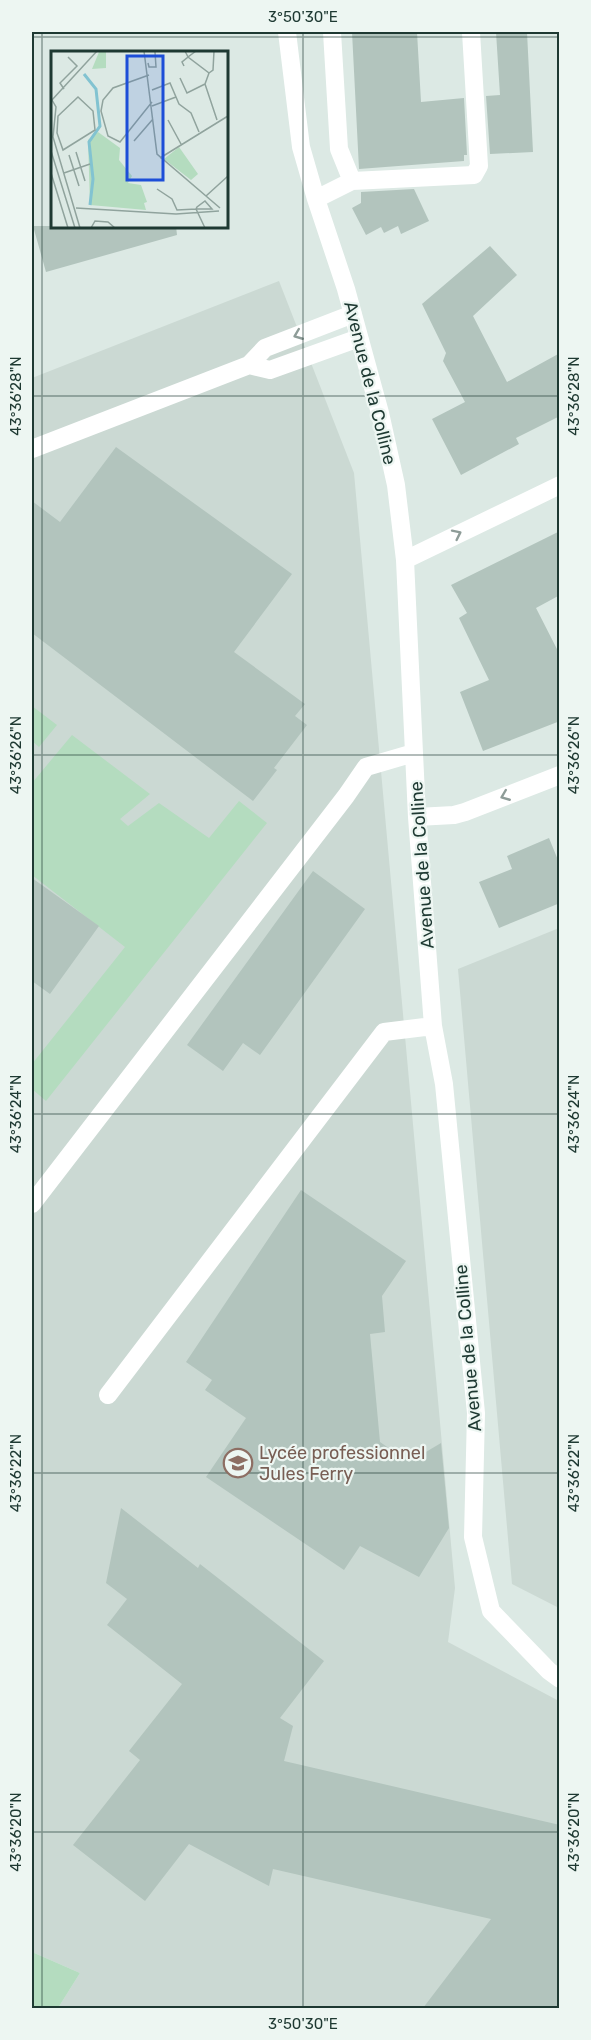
<svg xmlns="http://www.w3.org/2000/svg" width="591" height="2040" font-family="Rubik,sans-serif">
  <style>
    .built { fill: #cbd9d3 }
    .green { fill: #b4dcbf }
    .building { fill: #b2c4bd }
    .lines { fill: none; stroke-linecap: round; stroke-linejoin: round }
    .minor { stroke: #fff; stroke-width: 18 }
    .oneway { stroke: #8e9c98 }
    .ticks { fill: none; stroke: #1e3932; stroke-width: 1.5; stroke-opacity: 0.45 }
    .labels { text-anchor: middle; stroke-width: 4.5; stroke-linejoin: round; paint-order: stroke }
    .street-label { font-size: 18px; fill: #1e3932; stroke: #edf6f2 }
    .education-label { font-size: 18px; fill: #785e54; stroke: #edf6f2; text-anchor: start }
    .inset-river { fill: none; stroke: #82c3d1; stroke-width: 3 }
    .inset-road { fill: none; stroke: #90a39d; stroke-width: 1.5 }
    .view { fill: #1d4ed8; fill-opacity: 0.15; stroke: #1d4ed8; stroke-width: 3 }
    .inset-edge { fill: none; stroke: #1e3932; stroke-width: 3 }
    .neatline { fill: none; stroke: #1e3932; stroke-width: 2 }
    .ticks-label { font-size: 15px; text-anchor: middle; fill: #1e3932 }
  </style>
  <rect width="100%" height="100%" fill="#dce9e4"/>
  <path class="built" d="M279,281l75,192 101,1115 -7,54 111,59v307h-501l22,-35 -48,-21v-1574z
    M559,928v680l-47,-24 -54,-615z"/>
  <path class="green" d="M32,706l25,19 -18,22 -7,-6z
    M72,735l78,59 -30,25 8,7 31,-23 50,35 30,-37 28,22 -221,278 -14,-12v-25l93,-117 -93,-72v-92z
    M32,1952l48,21 -22,35h-26z"/>
  <path class="building" d="M352,32h65l4,70 43,-4 3,57h-3v6l-105,8z
    M496,32h31l6,120 -43,2 -4,-58 14,-1z
    M414,189l15,32 -28,13 -3,-8 -14,7 -3,-6 -15,8 -14,-27 9,-5v-11z
    M33,226h143l1,9 -131,37z
    M490,246l27,29 -44,41 34,66 53,-29v63l-44,22 3,6 -58,31 -29,-56 33,-17 -22,-41 3,-8 -24,-49z
    M116,447l176,127 -58,78 71,52 -10,12 12,9 -33,43 3,2 -24,31 -221,-168v-132l28,21z
    M560,531v64l-24,13 24,47v66l-77,30 -23,-59 29,-12 -30,-62 8,-5 -16,-28z
    M549,838l11,27v38l-61,25 -20,-46 33,-13 -5,-13z
    M313,871l52,38 -105,146 -17,-12 -20,28 -36,-26z
    M32,878l67,48 -49,68 -18,-13z
    M301,1190l105,71 -24,35 3,36 -15,2 10,108 29,20 32,-19 8,85 -30,49 -59,-31 -16,24 -138,-93 40,-59 -41,-28 7,-10 -26,-18z
    M121,1508l77,60 2,-4 124,97 -44,57 13,8 -9,35 276,64v183h-137l68,-89 -218,-50 -4,17 -80,-42 -44,57 -72,-56 67,-85 -11,-9 53,-67 -75,-59 20,-26 -21,-16z"/>
  <g class="lines">
    <path class="minor" d="M287,32l14,115 15,52 30,90 34,124 16,72 9,75 12,257 16,209 11,58 32,329 -3,124 18,74 58,60 11,8
      M332,32l7,117 13,32 122,-6 5,-9 -8,-134
      M316,199l36,-18
      M249,365l21,5 89,-32
      M32,449l217,-84 16,-17 88,-34
      M405,560l155,-75
      M417,817l37,-2 11,-3 95,-37
      M32,1204l314,-408 20,-29 48,-14
      M108,1395l276,-363 49,-6"/>
  </g>
  <defs><path id="oneway-chevron" d="M-2-3.5L2.5 0L-2 3.5" fill="none" stroke-width="1.6" stroke-linecap="round" stroke-linejoin="round" transform="scale(1.5)"/></defs>
  <g class="oneway">
    <use href="#oneway-chevron" transform="translate(298 335) rotate(158)"/>
    <use href="#oneway-chevron" transform="translate(457 534) rotate(-26)"/>
    <use href="#oneway-chevron" transform="translate(505 796) rotate(158)"/>
  </g>
  <path class="ticks" d="M42,32v1976M303,32v1976M32,37h528M32,396h528M32,755h528M32,1114h528M32,1473h528M32,1832h528"/>
  <defs>
    <g id="school-ring" transform="scale(1.5)"><circle r="9.5" fill="#edf6f2" stroke="#8d6e63" stroke-width="1.5"/><path d="M0-5L7-2L0 1L-7-2ZM-4 1L0 2.5L4 1V4Q0 6-4 4Z" fill="#8d6e63"/></g>
  </defs>
  <g fill-rule="evenodd">
    <use href="#school-ring" x="238" y="1463"/>
  </g>
  <g class="labels">
    <g class="street-label">
      <text transform="translate(370 383) rotate(76)" y="6">Avenue de la Colline</text>
      <text transform="translate(422 865) rotate(-94)" y="6">Avenue de la Colline</text>
      <text transform="translate(468 1348) rotate(-95)" y="6">Avenue de la Colline</text>
    </g>
    <g class="education-label">
      <text x="259" y="1459">Lycée professionnel<tspan x="259" dy="21">Jules Ferry</tspan></text>
    </g>
  </g>
  <g transform="translate(51 51)">
    <rect width="177" height="177" fill="#dce9e4"/>
    <path d="M55,0v17l-14,1 7,-17zM47,81l22,16 -1,12 13,16 -4,7 13,2 6,17 -3,1 2,7 -56,-5 -2,-65zM128,96l19,27 -7,6 -27,-21z" fill="#b4dcbf"/>
    <path class="inset-river" d="M33,23l12,15 4,37 -11,16 4,37 -3,26"/>
    <path class="inset-road" d="M93,0l13,103 63,54M145,0l-8,6 21,16 -4,11M97,12l1,4h7l-1,-15M133,15l-2,-4 6,-5 -3,-6M158,22l4,-3 1,-19M98,24l-36,13 -10,12 -2,11 7,25 12,6 32,-40M129,27l7,15 18,-9M154,33l12,36M13,38l-4,-6 17,-17 -9,-9M101,39l18,-7 9,21 12,9 8,19M27,46l15,14 2,19 -32,20 -6,-17 1,-17zM1,49l4,7 -3,30 27,91M0,50l46,-50M101,55l24,-9M117,69l13,24M83,90l19,-22M0,100l24,77M25,101l9,29M18,104l10,31M109,107l68,-42M0,122l17,55M13,122l26,-9M106,138l15,10 5,11 19,-1 9,19M155,145l22,-20M154,150l7,8h-16l1,-2zM25,157l100,6 43,-3M40,177l4,-7 13,1 7,6"/>
    <path class="view" d="M76,5h36v124h-36z"/>
    <rect width="177" height="177" class="inset-edge"/>
  </g>
  <rect width="591" height="2040" fill="none" stroke="#edf6f2" stroke-width="66"/>
  <rect x="33" y="33" width="525" height="1974" class="neatline"/>
  <g class="ticks-label">
    <text x="303" y="22">3°50'30"E</text>
    <text transform="translate(16 396) rotate(-90)" y="5">43°36'28"N</text>
    <text transform="translate(574 396) rotate(-90)" y="5">43°36'28"N</text>
    <text transform="translate(16 755) rotate(-90)" y="5">43°36'26"N</text>
    <text transform="translate(574 755) rotate(-90)" y="5">43°36'26"N</text>
    <text transform="translate(16 1114) rotate(-90)" y="5">43°36'24"N</text>
    <text transform="translate(574 1114) rotate(-90)" y="5">43°36'24"N</text>
    <text transform="translate(16 1473) rotate(-90)" y="5">43°36'22"N</text>
    <text transform="translate(574 1473) rotate(-90)" y="5">43°36'22"N</text>
    <text transform="translate(16 1832) rotate(-90)" y="5">43°36'20"N</text>
    <text transform="translate(574 1832) rotate(-90)" y="5">43°36'20"N</text>
    <text x="303" y="2029">3°50'30"E</text>
  </g>
</svg>
